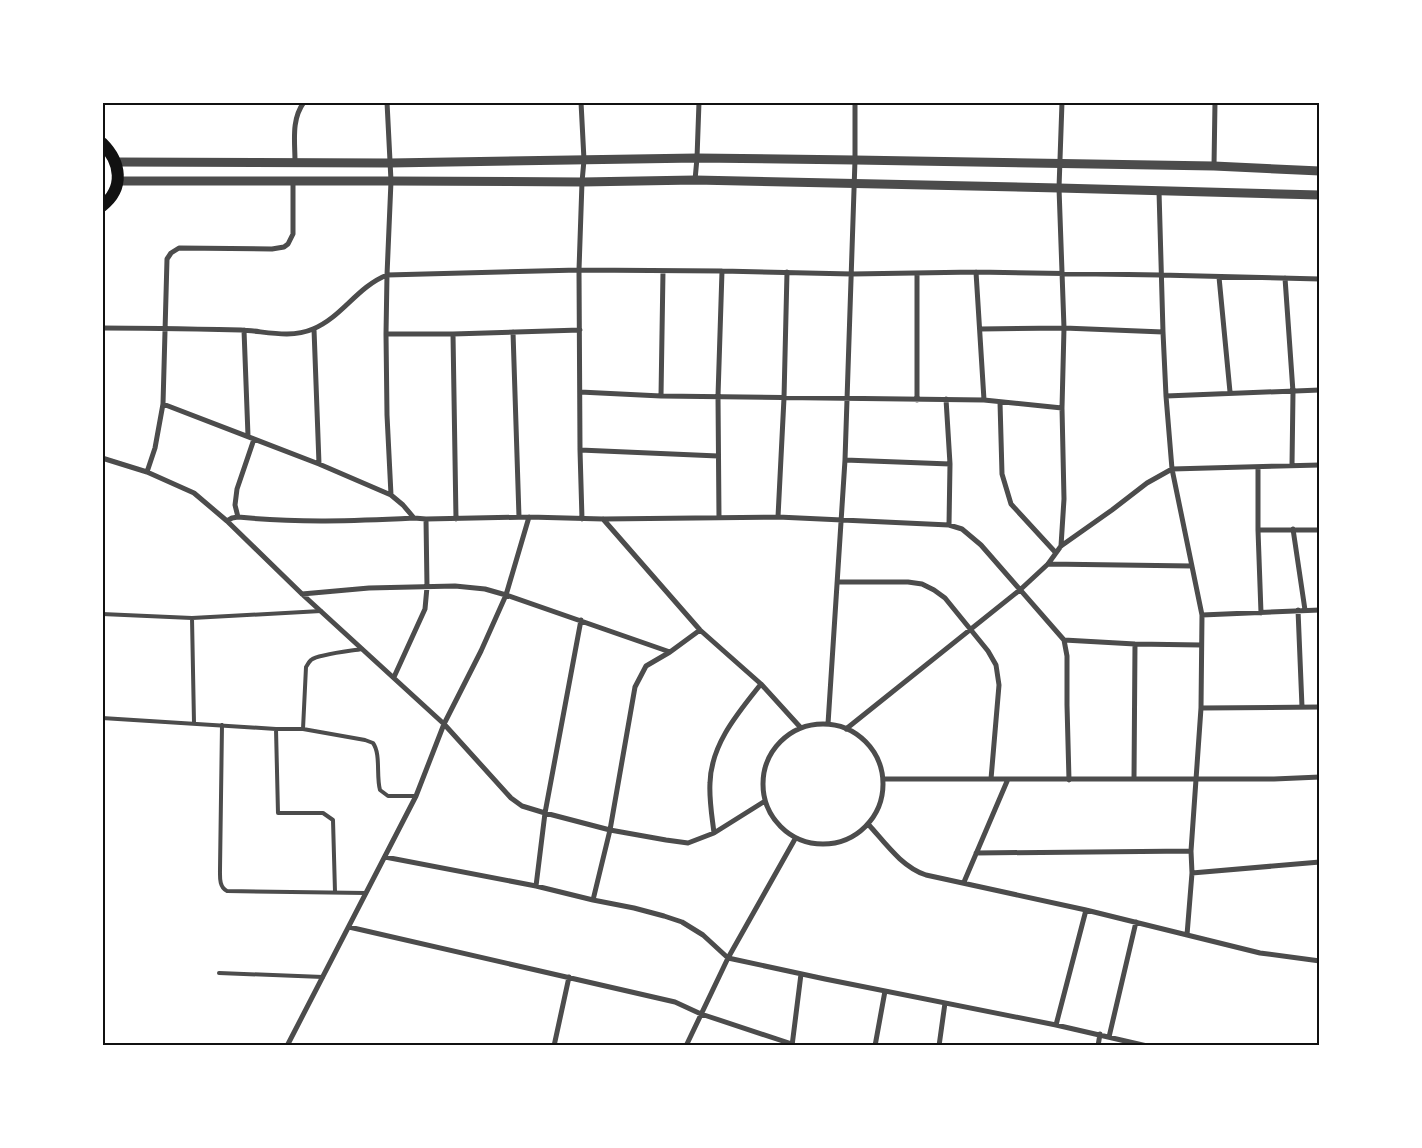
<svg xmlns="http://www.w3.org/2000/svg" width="1422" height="1148" font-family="Figtree,sans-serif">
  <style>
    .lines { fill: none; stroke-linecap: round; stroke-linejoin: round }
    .service { stroke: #4c4c4c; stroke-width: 4 }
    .minor { stroke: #4c4c4c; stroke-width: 5 }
    .tertiary { stroke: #4c4c4c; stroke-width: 9 }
    .primary { stroke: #111; stroke-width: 12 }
    .neatline { fill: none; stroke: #111; stroke-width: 2 }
  </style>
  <rect width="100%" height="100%" fill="#fff"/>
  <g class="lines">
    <path class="service" d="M102,614l90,4 129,-7
      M192,618l2,105
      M102,718l174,11h27l3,-62c2,-3 2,-4 5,-7 8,-6 40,-9 51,-11
      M222,725l-2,145c0,7 -1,17 7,21l139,2
      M276,729l2,84h45l10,7 2,72
      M303,729l62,11 8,3c8,11 3,33 7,47l8,6h28
      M219,973l104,4"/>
    <path class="minor" d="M387,102l4,79 -4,94 -1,59 1,81 4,80 12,10 11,13
      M581,102l3,58 -2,22 -3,88 1,180 2,69
      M295,162c0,-21 -4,-42 9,-60
      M1214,166l1,-64
      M695,180l2,-22 2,-56
      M1159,191l4,141 3,64 6,73 30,146 -1,93 -10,143 1,22 -5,62
      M976,272l8,128
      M1219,277l11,115
      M1285,278l8,114 -1,73
      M102,328c47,0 93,1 139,2 23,1 49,9 72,-1 29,-12 44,-42 74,-54l192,-5 143,1 130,3 124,-2 184,3 160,4
      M314,329l5,135
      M980,329l84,-1 99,4
      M244,330l4,106
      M513,332l6,185
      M386,334h67l127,-4
      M453,334l3,185
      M580,392l81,4 323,4 78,8
      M661,396l2,-125
      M1166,396l154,-6
      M946,399l4,65 -1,61
      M917,400v-127
      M1000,402l2,72 9,30 45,49
      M163,404l156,60 72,31
      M580,450l138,6
      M102,458l45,14 47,21 33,28 75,73 142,130 67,74 11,8 23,7 65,17 56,10 22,3 26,-10 51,-32
      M845,460l105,4
      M1258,467v63l3,83
      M147,472l8,-24 8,-44 4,-145 4,-6 8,-5 93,1 12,-2 4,-3 5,-10v-53
      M238,517l-3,-12 2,-16 17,-50
      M778,517l6,-119 3,-126
      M719,518l-1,-122 4,-125
      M603,519l97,111 61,54 40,44
      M227,521l5,-3 6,-1c58,6 117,4 176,1l12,1 103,-2 74,2 175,-2 171,8 13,4 19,16 83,95 3,16v49l2,75
      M1293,529l12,81
      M1258,530h62
      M1061,546l3,-47 -2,-91 2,-80 -5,-140 3,-86
      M1048,564l144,2
      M838,582h70l14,2 12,6 11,8 43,53 8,14 3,20 -8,94
      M302,594l67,-6 86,-2 30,3 21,6 164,57
      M1298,610l4,97
      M1202,615l118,-5
      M1064,640l71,4 66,1
      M394,677l31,-68 2,-22 -1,-68
      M1201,708l119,-1
      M763 784a60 60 0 1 1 120 0a60 60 0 1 1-120 0Z
      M828,724l17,-264 10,-300v-58
      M846,729l175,-140 27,-25 13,-18 51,-36 35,-27 25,-14 148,-4
      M884,779h390l46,-2
      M1134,779l1,-135
      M869,825c17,19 33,42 57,50l160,35 174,43 60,8
      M714,833c-2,-17 -5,-33 -4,-50 1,-39 28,-70 51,-99
      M976,853l215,-2
      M385,857l151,29 57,14 41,8 30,8 18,6 21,13 25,23 97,21 231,46 91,21
      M1192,873l128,-11
      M964,882l44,-103
      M536,886l9,-73 36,-193
      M593,900l17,-70 25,-143 11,-21 24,-14 30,-22
      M349,927l326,75 26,12 91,30 8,2
      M1056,1025l30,-115
      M1109,1037l27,-115
      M287,1046l129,-250 28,-72 37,-73 25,-56 23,-78
      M554,1046l15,-69
      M686,1046l42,-88 67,-119
      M792,1046l9,-72
      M875,1046l10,-55
      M939,1046l6,-43
      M1098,1046l2,-12"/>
    <path class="tertiary" d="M116,162l274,1 307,-5 158,2 359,6 106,5
      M118,181h273l191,1 113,-2 364,8 261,7"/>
    <path class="primary" d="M102,143c19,19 23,45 0,63"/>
  </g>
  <rect width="1422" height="1148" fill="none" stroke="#ffffff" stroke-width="208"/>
  <rect x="104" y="104" width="1214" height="940" class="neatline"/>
</svg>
